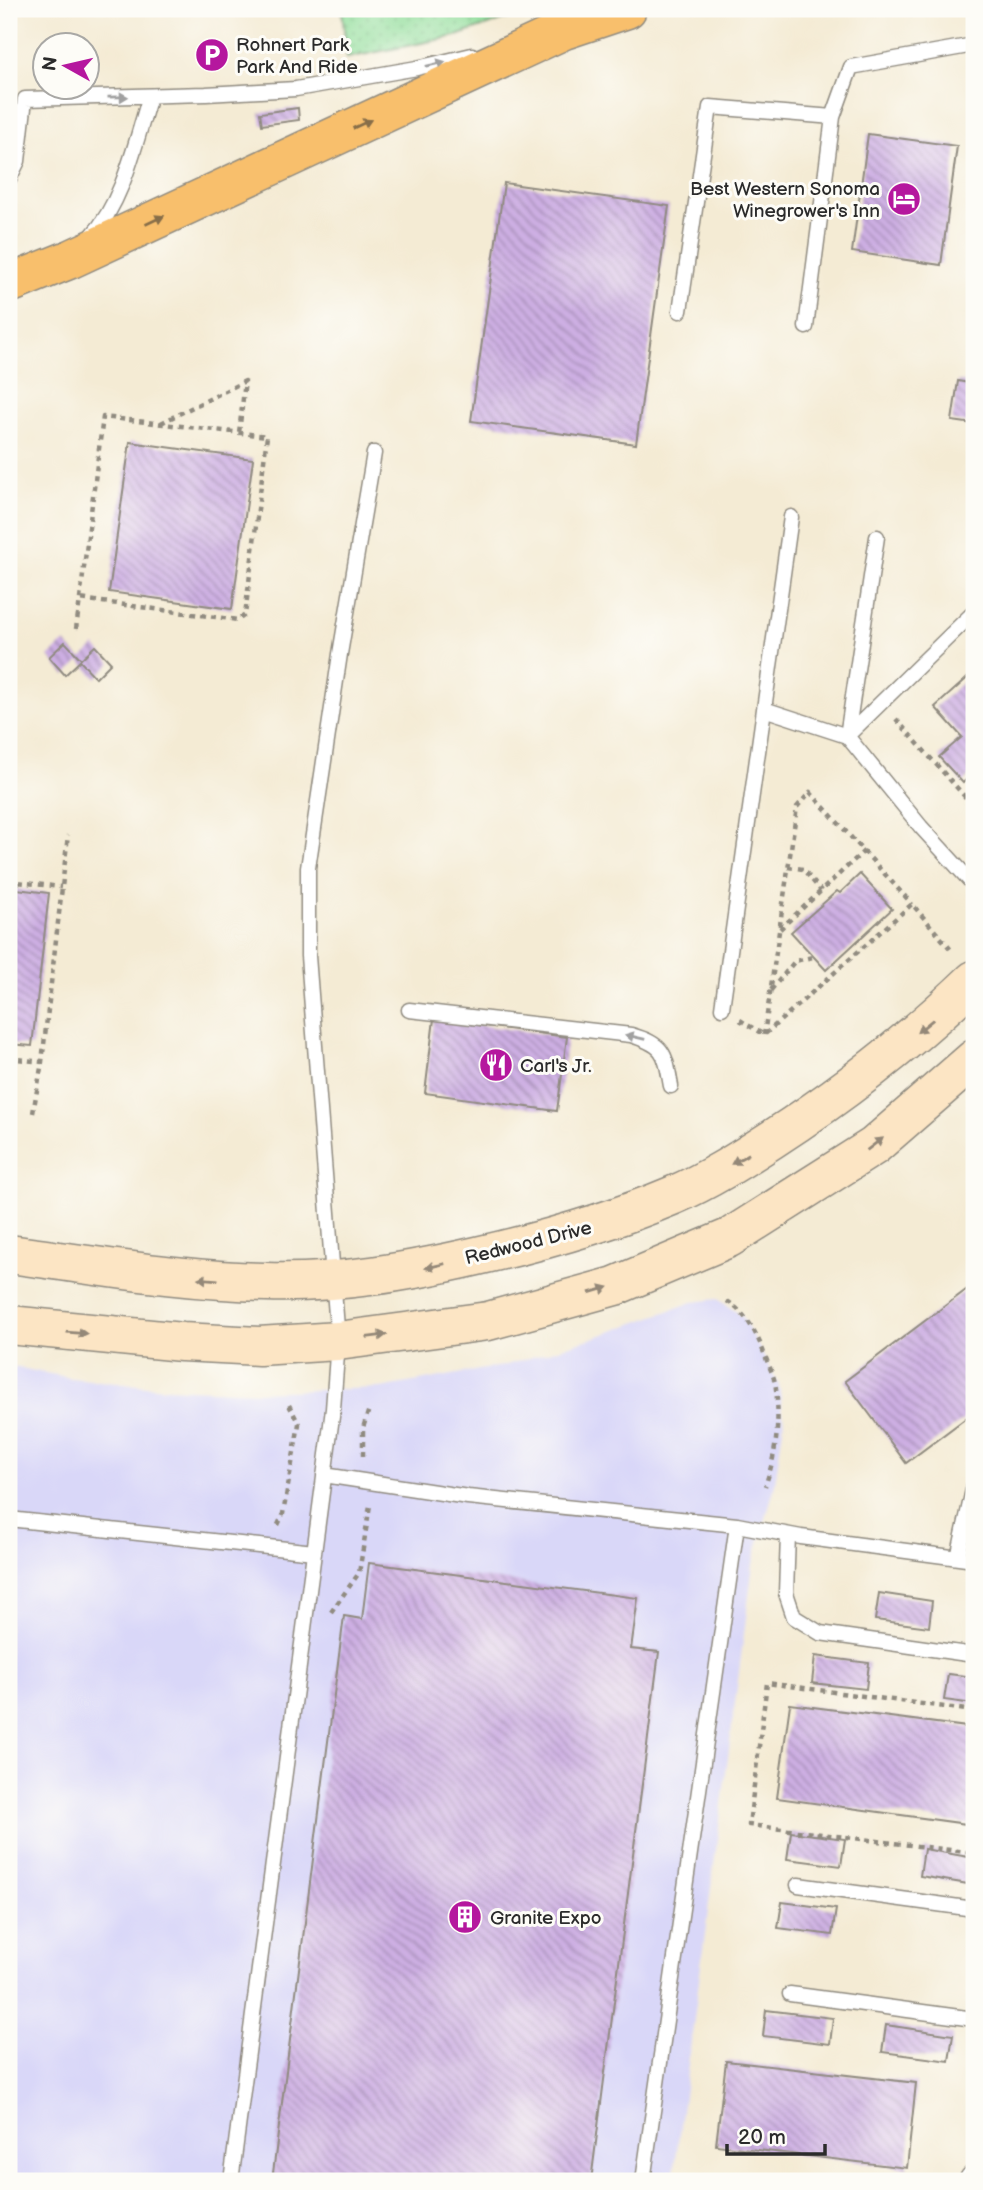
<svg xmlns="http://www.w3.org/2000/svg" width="983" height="2190" font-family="'Balsamiq Sans',sans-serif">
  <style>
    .built { fill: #d9d7f8 }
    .grass { fill: url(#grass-dots); stroke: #5e8463; stroke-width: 2 }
    .building { fill: url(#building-back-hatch) }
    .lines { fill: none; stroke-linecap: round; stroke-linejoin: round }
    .lane-casing { stroke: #908b80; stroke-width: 17 }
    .street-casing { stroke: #908b80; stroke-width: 31 }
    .secondary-casing { stroke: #908b80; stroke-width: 41 }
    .highway-casing { stroke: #908b80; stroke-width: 41 }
    .path { stroke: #908b80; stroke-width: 4.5; stroke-dasharray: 5 5; stroke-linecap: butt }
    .lane { stroke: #fff; stroke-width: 14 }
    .street { stroke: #fff; stroke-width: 28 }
    .secondary { stroke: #fce5c4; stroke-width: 38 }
    .highway { stroke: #f8bf6c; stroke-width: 38 }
    .oneway { fill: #a0a0a0 }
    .oneway2 { fill: #876e48 }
    .oneway3 { fill: #948878 }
    .labels { text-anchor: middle; stroke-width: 6; stroke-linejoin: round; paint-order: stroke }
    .poi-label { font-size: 19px; fill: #2b2b2b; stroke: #fdfcf7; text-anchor: start }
    .street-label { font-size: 19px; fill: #2b2b2b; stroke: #fdfcf7 }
  </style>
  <defs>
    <pattern id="grass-dots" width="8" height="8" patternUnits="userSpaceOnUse" patternTransform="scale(1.75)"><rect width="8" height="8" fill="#91de9b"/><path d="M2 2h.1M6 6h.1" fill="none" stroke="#7dbf86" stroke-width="1.8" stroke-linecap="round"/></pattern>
    <pattern id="building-back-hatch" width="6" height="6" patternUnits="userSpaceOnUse" patternTransform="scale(1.75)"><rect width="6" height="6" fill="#cdafe3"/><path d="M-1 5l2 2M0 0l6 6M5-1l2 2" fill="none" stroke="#a78fb8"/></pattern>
  </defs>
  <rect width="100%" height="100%" fill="#fdfcf7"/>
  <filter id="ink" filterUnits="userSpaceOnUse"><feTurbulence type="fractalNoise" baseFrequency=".0143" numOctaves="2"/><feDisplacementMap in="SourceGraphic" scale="14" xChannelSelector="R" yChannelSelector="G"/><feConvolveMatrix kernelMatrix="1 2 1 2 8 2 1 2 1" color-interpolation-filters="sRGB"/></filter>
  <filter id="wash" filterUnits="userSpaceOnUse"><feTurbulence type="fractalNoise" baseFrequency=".00686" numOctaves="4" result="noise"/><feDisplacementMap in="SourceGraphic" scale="28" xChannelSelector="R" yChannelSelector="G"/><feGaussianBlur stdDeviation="1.57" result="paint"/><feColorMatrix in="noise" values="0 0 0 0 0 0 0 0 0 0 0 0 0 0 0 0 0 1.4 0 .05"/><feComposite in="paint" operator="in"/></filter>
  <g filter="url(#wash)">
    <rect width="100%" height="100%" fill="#f4ebd4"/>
    <path class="built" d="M718,1299l24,17 37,69 5,37 -10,67 -21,75 -80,617h-664v-815l62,12 94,10 93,4 123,-4 126,-23 89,-28 97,-35z"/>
    <path class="grass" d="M342,9h193l-79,27 -109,22z"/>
    <g id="blocks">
      <path class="building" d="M298,108l1,12 -37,5 -2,-12z
        M868,134l89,12 -16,119 -89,-13z
        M504,183l165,23 -33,238 -165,-23z
        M958,381l16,3v40l-22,-3z
        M130,442l123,17 -21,150 -123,-17z
        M65,642l16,17 14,-13 16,17 -15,15 -16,-17 -15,14 -16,-18z
        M974,672v108l-4,-4 -7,7 -24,-26 23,-20 -27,-30z
        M860,874l32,35 -66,61 -35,-38 46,-41 3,2z
        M9,888l40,5 -17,153 -23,-2z
        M434,1019l133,18 -10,74 -132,-18z
        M974,1284v128l-68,51 -61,-82z
        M369,1563l269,35 -7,51 28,3 -68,529h-319l72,-565 18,3z
        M879,1593l53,8 -3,26 -54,-7z
        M815,1656l54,7 -3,26 -54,-6z
        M948,1674l26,3v27l-30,-4z
        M790,1704l184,24v97l-197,-27z
        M791,1832l54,7 -4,27 -54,-7z
        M924,1849l50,9v27l-54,-9z
        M782,1902l54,7 -4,26 -54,-7z
        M766,2010l67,8 -3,26 -67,-8z
        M886,2025l67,10 -4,26 -67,-9z
        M726,2061l190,22 -9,85 -191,-23z"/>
    </g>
  </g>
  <g filter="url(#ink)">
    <use href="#blocks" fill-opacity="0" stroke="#908b80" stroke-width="2"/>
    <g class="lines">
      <g class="lane-casing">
        <path id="lane" d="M9,179l9,-18 7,-62 181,-5 90,-5 121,-21 55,-13
          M91,237c33,-37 44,-94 59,-141
          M680,311l30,-204 123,10 18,-50 123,-22
          M806,327l27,-210
          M974,612l-127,124 74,91 53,58
          M764,709l83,27 30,-199
          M722,1008l69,-491
          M409,1010l222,25c34,10 34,18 40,51
          M324,1475l144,22 269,28 64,12 173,23
          M9,1519l305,33
          M788,1535l-2,58 8,24 26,16 154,22
          M958,1558l16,-73
          M798,1885l176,24
          M790,1994l184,25
          M231,2181l102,-772 5,-68 -30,-385v-88l32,-214 34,-201
          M643,2181l94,-656"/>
      </g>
      <g class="street-casing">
        <path id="street" d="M974,2181v-1"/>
      </g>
      <g class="secondary-casing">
        <path id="secondary" d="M9,1254c85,11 172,27 258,28 71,2 141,-10 210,-26 67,-15 133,-34 197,-61 33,-14 66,-35 97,-55 73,-47 141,-100 203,-160
          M9,1325l173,17 77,4 79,-5 150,-20 127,-35 114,-48 145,-92 100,-87"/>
      </g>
      <g class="highway-casing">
        <path id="highway" d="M9,284l62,-25 493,-229 63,-21"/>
      </g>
      <path class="path" d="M161,423l84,-42 -6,52
        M76,629l4,-30 23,-182 164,19 -22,179 -7,5 -158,-21
        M896,719l78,88
        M788,867l15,2 18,22
        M9,881l52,6
        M780,929l84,-78
        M771,990l24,-29 18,-4
        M740,1020l24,15 148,-131 41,48
        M764,1035l33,-228 13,-15 102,112
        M9,1058l33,4
        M33,1113l9,-51 26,-227
        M727,1301c19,12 29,31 37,52 4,11 11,24 12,36 4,33 0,67 -11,97
        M363,1456v-28l6,-19
        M278,1525l5,-11 16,-90 -10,-19
        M331,1612l28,-39 11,-68
        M974,1711l-207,-28 -18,142 225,28"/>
      <use href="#lane" class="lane"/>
      <use href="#street" class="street"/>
      <use href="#secondary" class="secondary"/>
      <use href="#highway" class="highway"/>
    </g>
    <defs><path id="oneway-solid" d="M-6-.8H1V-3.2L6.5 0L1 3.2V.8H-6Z" transform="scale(1.75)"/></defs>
    <g class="oneway">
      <use href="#oneway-solid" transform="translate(436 64) rotate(-13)"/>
      <use href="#oneway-solid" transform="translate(118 97) rotate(-1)"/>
      <use href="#oneway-solid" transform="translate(635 1037) rotate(-167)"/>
    </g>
    <g class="oneway2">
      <use href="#oneway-solid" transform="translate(362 124) rotate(-25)"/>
      <use href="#oneway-solid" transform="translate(155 220) rotate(-25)"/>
    </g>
    <g class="oneway3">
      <use href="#oneway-solid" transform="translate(925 1026) rotate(141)"/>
      <use href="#oneway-solid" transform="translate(875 1144) rotate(-37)"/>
      <use href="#oneway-solid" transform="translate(740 1159) rotate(150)"/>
      <use href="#oneway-solid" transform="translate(435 1266) rotate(167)"/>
      <use href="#oneway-solid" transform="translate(208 1279) rotate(-175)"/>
      <use href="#oneway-solid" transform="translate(599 1290) rotate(-16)"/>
      <use href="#oneway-solid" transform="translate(77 1333) rotate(5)"/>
      <use href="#oneway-solid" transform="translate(377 1336) rotate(-7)"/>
    </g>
  </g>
  <defs>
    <g id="parking-disc" transform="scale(1.75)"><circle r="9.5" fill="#b5179e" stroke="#fdfcf7"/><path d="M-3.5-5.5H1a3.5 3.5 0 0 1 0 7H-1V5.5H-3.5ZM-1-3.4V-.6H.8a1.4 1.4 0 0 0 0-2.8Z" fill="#fff"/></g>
    <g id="hotel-disc" transform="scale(1.75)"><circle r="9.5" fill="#b5179e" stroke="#fdfcf7"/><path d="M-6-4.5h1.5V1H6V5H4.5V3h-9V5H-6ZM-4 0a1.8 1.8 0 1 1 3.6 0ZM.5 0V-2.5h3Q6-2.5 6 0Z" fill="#fff"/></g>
    <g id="restaurant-disc" transform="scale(1.75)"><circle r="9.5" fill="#b5179e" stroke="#fdfcf7"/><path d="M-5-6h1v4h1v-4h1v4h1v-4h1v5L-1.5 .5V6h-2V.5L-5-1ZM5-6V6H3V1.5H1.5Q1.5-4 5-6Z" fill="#fff"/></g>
    <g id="building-disc" transform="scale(1.75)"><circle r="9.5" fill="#b5179e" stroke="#fdfcf7"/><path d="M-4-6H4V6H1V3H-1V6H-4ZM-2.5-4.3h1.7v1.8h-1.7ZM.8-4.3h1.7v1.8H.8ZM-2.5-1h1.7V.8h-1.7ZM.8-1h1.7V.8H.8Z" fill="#fff"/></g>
  </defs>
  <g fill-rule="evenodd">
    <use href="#parking-disc" x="212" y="55"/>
    <use href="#hotel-disc" x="904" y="199"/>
    <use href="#restaurant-disc" x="496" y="1065"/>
    <use href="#building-disc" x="465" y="1917"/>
  </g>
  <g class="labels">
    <g class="poi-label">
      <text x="236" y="51">Rohnert Park<tspan x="236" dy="22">Park And Ride</tspan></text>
      <text x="880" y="195" text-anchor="end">Best Western Sonoma<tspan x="880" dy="22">Winegrower's Inn</tspan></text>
      <text x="520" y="1072">Carl's Jr.</text>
      <text x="490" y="1924">Granite Expo</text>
    </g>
    <g class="street-label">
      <text transform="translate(528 1242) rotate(-14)" y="7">Redwood Drive</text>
    </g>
  </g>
  <rect width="983" height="2190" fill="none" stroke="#fdfcf7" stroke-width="35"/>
  <g transform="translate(66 66) rotate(278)"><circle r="33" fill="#fdfcf7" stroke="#a9a8a5" stroke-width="2"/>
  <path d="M0-5L12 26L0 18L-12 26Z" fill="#b5179e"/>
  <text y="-10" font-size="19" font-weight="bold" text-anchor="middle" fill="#2b2b2b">N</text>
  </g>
  <path d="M727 2144v10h98v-10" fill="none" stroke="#2b2b2b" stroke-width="3.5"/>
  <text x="738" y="2144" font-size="21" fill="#2b2b2b" stroke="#fdfcf7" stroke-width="5" paint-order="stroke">20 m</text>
</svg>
